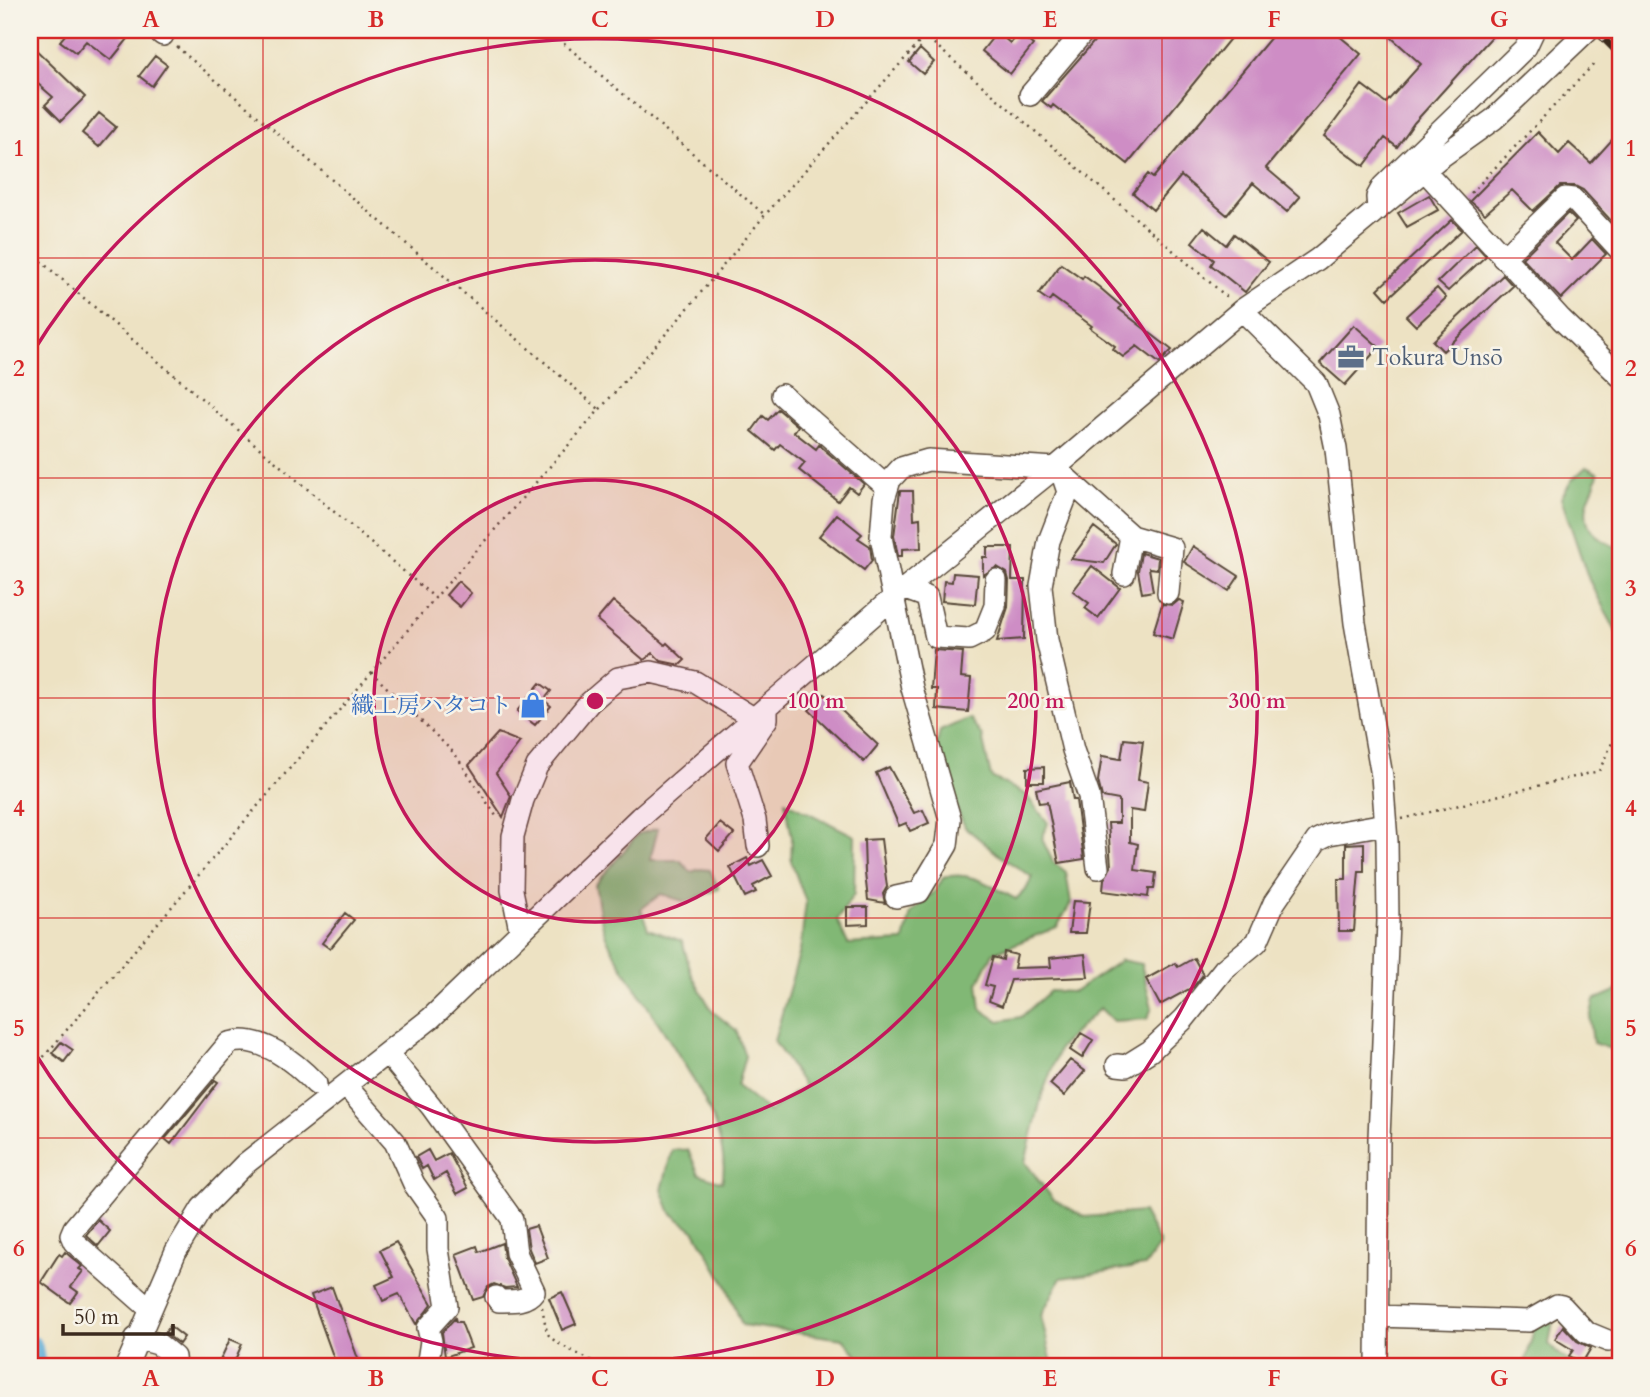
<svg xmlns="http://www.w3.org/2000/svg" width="1650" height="1397" font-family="Cardo,'Noto Serif JP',serif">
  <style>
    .forest { fill: #81b875; stroke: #5e714a; stroke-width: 2 }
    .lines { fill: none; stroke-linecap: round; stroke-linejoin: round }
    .river { stroke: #5cabd6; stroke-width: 26 }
    .building { fill: #ce8dc5 }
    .minor-casing { stroke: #564637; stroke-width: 24 }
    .path { stroke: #564637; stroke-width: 2.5; stroke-dasharray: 2 5; stroke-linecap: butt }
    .minor { stroke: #fff; stroke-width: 21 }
    .rail-casing { stroke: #3b2a1e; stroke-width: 7 }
    .rail { stroke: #f7f3e8; stroke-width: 4.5; stroke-dasharray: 13; stroke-linecap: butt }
    .grid { fill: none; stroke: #d62828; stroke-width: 2; stroke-opacity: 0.55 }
    .ring { fill: none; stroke: #c2185b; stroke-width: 3.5 }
    .labels { text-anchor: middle; stroke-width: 5; stroke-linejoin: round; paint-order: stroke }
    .service-label { font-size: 23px; fill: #4e5e75; stroke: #f7f3e8; text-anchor: start }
    .shop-label { font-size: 23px; fill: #366cbe; stroke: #f7f3e8; text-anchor: end }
    .centre { fill: #c2185b; stroke: #f7f3e8; stroke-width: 3.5 }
    .ring-label { font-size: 21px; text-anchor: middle; font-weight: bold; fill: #c2185b; stroke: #f7f3e8; stroke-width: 5; stroke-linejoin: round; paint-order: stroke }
    .neatline { fill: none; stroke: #d62828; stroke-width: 2.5 }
    .grid-label { font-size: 23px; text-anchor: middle; font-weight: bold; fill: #d62828 }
  </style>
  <rect width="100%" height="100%" fill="#f7f3e8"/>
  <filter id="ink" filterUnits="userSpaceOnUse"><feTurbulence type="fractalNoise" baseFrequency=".0143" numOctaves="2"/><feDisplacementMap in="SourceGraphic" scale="14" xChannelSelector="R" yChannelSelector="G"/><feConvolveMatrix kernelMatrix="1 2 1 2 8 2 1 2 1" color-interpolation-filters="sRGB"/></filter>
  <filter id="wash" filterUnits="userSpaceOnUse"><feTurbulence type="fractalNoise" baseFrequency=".00686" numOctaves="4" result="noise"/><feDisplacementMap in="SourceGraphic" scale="28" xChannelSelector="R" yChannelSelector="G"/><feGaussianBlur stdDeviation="1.57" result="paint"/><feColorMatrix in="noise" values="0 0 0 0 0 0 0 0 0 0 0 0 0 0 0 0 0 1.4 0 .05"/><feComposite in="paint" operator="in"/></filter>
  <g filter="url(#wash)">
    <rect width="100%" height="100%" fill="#ede2c3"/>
    <path class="forest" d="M1586,467l12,6c-2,12 -9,21 -11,32 -5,25 14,36 33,44v90l-31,-59 -28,-82 11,-18z
      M969,718l13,18 9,41 34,17 23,29 -6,16 11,23 13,10 5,31 -14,24 -64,26 -15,30 3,26 18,12 22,-4 29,-26 24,1 47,-32 20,4 11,44 -5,11 -34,2 -13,-13 -40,39 -18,48 -17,67 28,37 32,18 58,-5 17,32 -15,22 -84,12 -20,38 12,51h-196l1,-11 -15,-17 -101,-14 -15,-38 -32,-56 -24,-18 -9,-23 10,-40h16l11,24 23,8c16,-65 -84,-179 -113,-239 -9,-17 -10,-40 -14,-58l43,-51 20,-6 -8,32h30l11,12 9,-3 10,1 9,19 -33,13 -25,-8 -20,15 7,20 34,12 10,34 20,36 24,19 9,26 -8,30 32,26 35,-26 -30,-45 26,-90 6,-49 -15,-41 1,-24 -7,-36 70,35 -1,58 -17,26 11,24 56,-3 7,-28 25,-23 7,-12c26,-9 50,9 73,21l11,-11 5,-11 -32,-21 -35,-29 -22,-47 -8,-27 5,-22z
      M1620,989v73l-6,-12 -21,-7 -3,-24 4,-19z
      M1554,1314l-5,30c8,8 18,19 29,21 12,1 23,-5 34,2h-88l12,-45z"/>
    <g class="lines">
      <path class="river" d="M30,1348l3,19"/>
    </g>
    <g id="blocks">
      <path class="building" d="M69,30h47l12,9 -17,21 -25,-19 -10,12 -16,-12z
        M1104,30h133l-109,134 -75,-59 -2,3 -9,-7z
        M1277,30h55l29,24 -95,114 34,29 -13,15 -34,-29 -26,32 -46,-39 -28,34 -20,-17 15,-19 5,4z
        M1383,30h115l-84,93 -17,24 -12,-9 -21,28 -40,-30 38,-51 24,18 35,-39z
        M997,32l13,11 8,-10 15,12 -23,29 -28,-23z
        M30,44l55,53 -24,24 -16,-16 8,-8 -23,-20z
        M920,49l14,13 -11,12 -14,-12z
        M155,56l12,9 -15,21 -13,-10z
        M99,113l17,14 -17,20 -17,-14z
        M1620,131v88l-5,6 -32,-35 -8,-4h-15l-27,25 -21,-21 -27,24 -15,-13 68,-69 21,22 10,-11 22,20z
        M1429,195l9,15 -31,17 -9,-14z
        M1568,213l8,8 -21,22 17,17 20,-21 14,15 -45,45 -39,-41z
        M1452,220l10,10 -75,69 -9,-10z
        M1204,227l22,18 8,-11 35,28 -24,30 -34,-27 3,-5 -22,-18z
        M1476,245l10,11 -38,35 -10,-9z
        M1061,264l21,15 2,-3 15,11 22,19 -2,3 53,41 -13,13 -22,-17 -14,11 -10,-8 2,-3 -25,-18 2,-2 -40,-29 -3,4 -10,-7z
        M1503,275l10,11 -70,65 -10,-10z
        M1437,288l9,10 -30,28 -10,-10z
        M1354,325l25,22 -34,38 -25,-22z
        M778,409l20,17 -4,6 22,17 3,-4 45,39 -7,9 -8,-6 -11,14 -39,-31 6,-7 -25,-19 -5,6 -23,-19 11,-15 5,4z
        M900,491h13l1,28 6,-1 1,30 -19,1v7h-4l-4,-20z
        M837,514l25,20 -4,4 12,8 2,14 -8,10 -45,-34z
        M1094,527l22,17 -12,19 -33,-4z
        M1193,546l46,30 -10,15 -45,-29z
        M987,547h26l-1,33h13l-1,59 -27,2 11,-34 1,-27 -2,-7 -10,-6 -14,8v-18h4z
        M1141,553l17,5 -1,11 -8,-1 4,23 -11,2 -4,-22z
        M1092,566l28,22 -22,30 -13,-10 4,-5 -16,-12z
        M953,573l25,2 -3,29 -33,-3 2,-20 8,1z
        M458,581l13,12 -11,14 -14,-12z
        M1179,600l5,2 -11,37 -20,-6 9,-29 11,1z
        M613,601l52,44 2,-2 18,17 -5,5 -19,-4 -8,-8 -9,7 -47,-40z
        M934,650l29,2 -2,25 10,1 -3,34 -32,-3 1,-20h-6z
        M540,683l11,8 -7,9 7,6 -16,19 -18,-14z
        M824,694l54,51 -14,17 -55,-52z
        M498,733l22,9 -24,31 15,23 -8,21 -34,-52z
        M1124,739l19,2 -5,39 10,2 -4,30 -14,-2v32l8,2 -3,26 21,3 -2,16h-5l-1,8 -45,-6 1,-12 7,-12 -3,-44h11v-23l-17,-3 -4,-16 4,-25 19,3z
        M889,767l25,46 9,-3 6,13 -19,8 -4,-8 -7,3 -23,-53z
        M1044,767v15h-17v-14z
        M1070,782l3,18h3l8,59 -25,4 -12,-61 -8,1 -3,-14z
        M720,823l14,11 -15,17 -13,-12z
        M881,839l6,48 -4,7 2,9 -17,-3 -3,-27 -1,-33z
        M1364,843v28h-5l-5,60h-15l-1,-52h8v-35z
        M747,858l4,8 12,-6 9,16 -19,10 3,6 -11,5 -15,-30z
        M1073,901l17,1 -4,31h-17z
        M847,907h21v17l-21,1z
        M345,913l9,7 -24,29 -8,-6z
        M1004,952l13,3 -3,13 37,-1 -1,-9 35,-4 3,23 -77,3 -9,26 -13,-5 4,-14 -8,-2 8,-28 10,3z
        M1194,958l9,17 -10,12 -33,18 -14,-26 29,-16 3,4z
        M1081,1033l12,7 -11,18 -12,-8z
        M61,1042l12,8 -9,12 -12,-9z
        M1070,1060l15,11 -21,25 -14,-12z
        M215,1080l3,2 -47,62 -6,-5z
        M428,1150l6,11 15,-8 19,35 -11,6 -11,-21 -12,7 -7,-14 -5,3 -6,-12z
        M98,1220l12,11 -12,15 -12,-11z
        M536,1226l12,32 -13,5 -6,-14 -3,-20z
        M396,1242l36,62 -16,20 -17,-30 -16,7 -7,-16 18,-8 -14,-27z
        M502,1243l2,15 13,29 -12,1 -11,-4 -6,3 -5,10 -10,3 -17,-46 21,-8 2,6z
        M65,1252l17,14 -3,3 4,2 -12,16 7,5 -8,11 -29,-21 18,-28 3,2z
        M332,1287l29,80h-24l-26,-72z
        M562,1292l14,32 -14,6 -13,-32z
        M455,1318l1,4h5l10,26 -26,9 -3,-25z
        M170,1326l14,11 -5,7 -14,-11z
        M1563,1326l14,15 14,7 -9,15 -13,-7 4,-6 -18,-11z
        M230,1339l12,5 -10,23h-15z"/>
    </g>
  </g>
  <g filter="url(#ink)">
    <use href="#blocks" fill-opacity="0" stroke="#564637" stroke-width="2"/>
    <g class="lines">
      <g class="minor-casing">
        <path id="minor" d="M157,30l6,5
          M1030,95l55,-65
          M1425,171l136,148 59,57
          M1378,210l-1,-13 6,-11 143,-139 8,-17
          M1503,258l62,-60 8,1 47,51
          M1242,310l74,73 13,32 7,34 19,174 27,153 5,65 1,80 -9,217 -2,229
          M782,395l105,92
          M1063,477l5,15 -19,49 -8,45 6,54 26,110 16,46 9,72
          M1131,536l41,12 -4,45
          M905,589l22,8 9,40 33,2 16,-8 10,-25 1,-26
          M758,846l-3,-26 -18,-57 30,-44v-10
          M896,897l23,-5 28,-47 3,-26 -38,-131 -31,-151 3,-38 6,-19 11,-12 27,-8 127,8 76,68 -7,38
          M520,930l-8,-40 1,-54 10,-36 14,-34 52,-63 29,-25 33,-6 44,10 58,36
          M388,1054l43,52 81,113 4,34 18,38c-8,11 -22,10 -35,10l-3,-4
          M1117,1065l9,1 24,-15 34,-32 40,-50 33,-27 17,-39 43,-63 12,-6 56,-10
          M346,1086l49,56 19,42 24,34v31l9,58 -19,21 3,13 -4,26
          M149,1308l-75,-66 -3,-7 3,-7 155,-185c31,-10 67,20 87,41
          M1378,1316l151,5 28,-16 5,1 24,26 22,9
          M136,1338l22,6 16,13 1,10
          M126,1367l50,-116 26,-43 43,-44 186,-146 209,-201 254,-220 161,-129 187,-158 76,-51 120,-100 56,-40 94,-89"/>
      </g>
      <path class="path" d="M548,30l217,185
        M918,30l310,268
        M177,47l422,362
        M1471,193l123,-129
        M30,252l405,346
        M371,672l84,82 43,65
        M1402,819l197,-48 20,-43
        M30,1073l405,-475 249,-285 81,-98 161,-180
        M542,1307c2,8 3,20 6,27 6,11 40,23 53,33"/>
      <use href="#minor" class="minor"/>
      <g class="rail-casing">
        <path id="rail" d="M1595,30l25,25"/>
      </g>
      <use href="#rail" class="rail"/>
    </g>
  </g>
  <path class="grid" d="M263,30v1337M488,30v1337M713,30v1337M937,30v1337M1162,30v1337M1387,30v1337M30,258h1590M30,478h1590M30,698h1590M30,918h1590M30,1138h1590"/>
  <circle cx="595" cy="701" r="221" fill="#c2185b" fill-opacity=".12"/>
  <g class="ring">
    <circle cx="595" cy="701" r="221"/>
    <circle cx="595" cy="701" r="441"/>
    <path d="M31 355A662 662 0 1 1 31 1047"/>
  </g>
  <defs>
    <g id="office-bare" transform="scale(2.1)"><path d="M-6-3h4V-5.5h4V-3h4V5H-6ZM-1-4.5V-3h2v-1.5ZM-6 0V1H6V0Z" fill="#5c6f8a" stroke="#f7f3e8" stroke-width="2.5" paint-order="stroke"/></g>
    <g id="shop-bare" transform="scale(2.1)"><path d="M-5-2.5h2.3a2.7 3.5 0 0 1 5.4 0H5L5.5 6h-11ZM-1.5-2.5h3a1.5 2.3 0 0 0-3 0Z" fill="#3f7fe0" stroke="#f7f3e8" stroke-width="2.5" paint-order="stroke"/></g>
  </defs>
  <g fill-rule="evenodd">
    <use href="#office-bare" x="1351" y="357"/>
    <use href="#shop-bare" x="533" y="705"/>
  </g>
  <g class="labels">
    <g class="service-label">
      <text x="1372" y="365">Tokura Unsō</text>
    </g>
    <g class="shop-label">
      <text x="512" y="713">織工房ハタコト</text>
    </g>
  </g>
  <circle cx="595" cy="701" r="10" class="centre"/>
  <g class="ring-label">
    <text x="816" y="708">100 m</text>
    <text x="1036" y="708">200 m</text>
    <text x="1257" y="708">300 m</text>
  </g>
  <rect width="1650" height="1397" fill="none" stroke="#f7f3e8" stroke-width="77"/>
  <path d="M63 1324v10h110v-10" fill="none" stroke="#3b2a1e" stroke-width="3.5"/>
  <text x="74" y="1324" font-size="21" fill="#3b2a1e" stroke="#f7f3e8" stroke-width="5" paint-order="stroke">50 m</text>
  <rect x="38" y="38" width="1574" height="1320" class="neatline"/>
  <g class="grid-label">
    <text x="151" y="27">A</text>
    <text x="376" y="27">B</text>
    <text x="600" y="27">C</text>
    <text x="825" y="27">D</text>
    <text x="1050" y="27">E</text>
    <text x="1274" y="27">F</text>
    <text x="1499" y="27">G</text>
    <text x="19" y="156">1</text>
    <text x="1631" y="156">1</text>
    <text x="19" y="376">2</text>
    <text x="1631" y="376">2</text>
    <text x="19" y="596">3</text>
    <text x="1631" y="596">3</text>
    <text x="19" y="816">4</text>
    <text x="1631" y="816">4</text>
    <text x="19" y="1036">5</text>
    <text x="1631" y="1036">5</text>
    <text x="19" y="1256">6</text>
    <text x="1631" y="1256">6</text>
    <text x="151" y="1386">A</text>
    <text x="376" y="1386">B</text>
    <text x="600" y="1386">C</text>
    <text x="825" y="1386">D</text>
    <text x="1050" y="1386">E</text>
    <text x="1274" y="1386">F</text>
    <text x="1499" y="1386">G</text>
  </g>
</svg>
